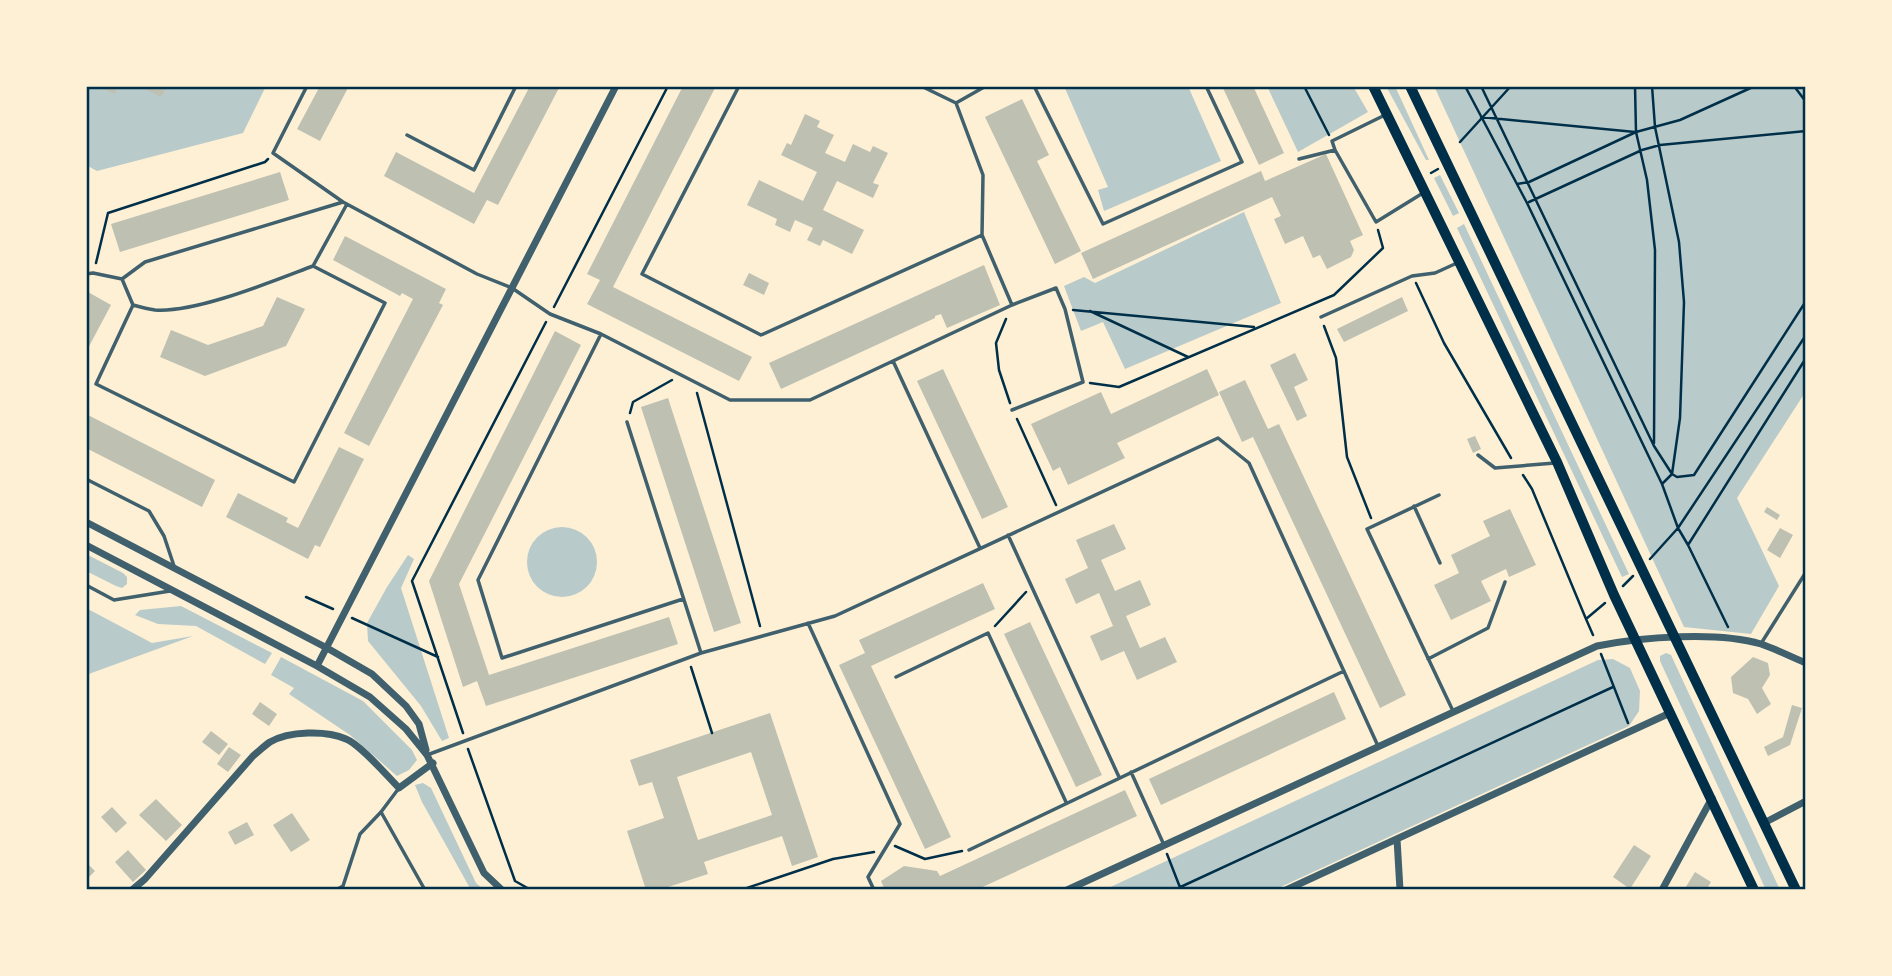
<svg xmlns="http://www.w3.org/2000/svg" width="1892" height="976" font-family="Overpass,sans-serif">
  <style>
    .green { fill: #b9caca }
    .building { fill: #bec0b2; fill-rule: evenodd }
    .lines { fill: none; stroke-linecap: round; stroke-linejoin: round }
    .path { stroke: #003049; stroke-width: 2.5 }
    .service { stroke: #3f606c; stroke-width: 3.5 }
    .minor { stroke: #3f606c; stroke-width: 7 }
    .secondary { stroke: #003049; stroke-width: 10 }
    .neatline { fill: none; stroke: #003049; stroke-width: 2.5 }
  </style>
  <rect width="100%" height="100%" fill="#fdf0d5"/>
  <path class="green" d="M86,86h180l-23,47 -146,38 -11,-6z
    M1064,86h124l33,75 -117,50 -6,-21 10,-3z
    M1267,86h86l15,26 -70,40z
    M1386,86h9l34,74h-3z
    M1434,86h372v305l-69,107 42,88 -28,48 -67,-7z
    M1440,175l19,38 -6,3 -19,-38z
    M1244,212l37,91 -156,66 -22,-47 -22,9 -17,-45 20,-9 11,6z
    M1464,224l165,350 -7,3 -165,-349z
    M527 562a35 35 0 1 1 70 0a35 35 0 1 1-70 0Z
    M86,554l37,19 4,4v7l-5,4 -6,-2 -30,-15z
    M408,555l6,4 -13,29 48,150 -7,3 -21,-35 -53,-65 -1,-18 20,-36z
    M181,606l91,47 -7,11 -69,-38 -38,-2 -23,-9 5,-5z
    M86,608l66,35 41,-7 -107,39z
    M1666,653l5,2 109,235h-14l-106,-229v-5z
    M281,657l82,44 49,49 5,10 -8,10 -12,6 -47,-41 -61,-41 5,-6 -23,-13z
    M1613,659l17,9 10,23 -1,20 -10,15 -355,164h-170l494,-230z
    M423,783l8,5 45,95 8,7h-13l-49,-88 -7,-17z"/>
  <path class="building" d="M98,86h21l-5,8z
    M140,86h27l-6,11z
    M320,86h29l-29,55 -23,-12z
    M530,86h30l-62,119 -11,-5 -13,24 -90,-48 12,-24 78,41z
    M683,86h33l-103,201 139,70 -13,24 -152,-77 13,-24 -13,-6z
    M1222,86h31l31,67 -25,12z
    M1022,99l27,56 -12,6 44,90 -26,13 -70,-147z
    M805,114l15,7 -3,6 17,8 -9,18 20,9 8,-18 17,8 3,-6 15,7 -15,30 6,2 -6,13 -36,-17 -14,29 41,20 -12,24 -29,-14 -3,6 -13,-6 6,-12 -18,-8 -5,12 -15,-7 2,-6 -30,-14 12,-25 44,21 14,-29 -36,-17 6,-12 4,2z
    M1326,154l37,81 -13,6 4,9 -3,7 -24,12 -7,-14 -7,3 -10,-22 -18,8 -11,-25 7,-3 -9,-19 -179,82 -12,-26 180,-82 4,10z
    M280,172l9,28 -169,52 -9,-28z
    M345,236l101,53 -7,14 4,2 -74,141 -25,-13 69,-134 -11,-6 -2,3 -67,-36z
    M984,265l16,40 -53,23 -6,-14 -6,2v2l-154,71 -12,-26z
    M749,273l20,10 -5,12 -21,-10z
    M88,292l23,13 -25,47v-56z
    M277,297l28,12 -19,37 -81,30 -45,-19 11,-27 37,15 55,-19z
    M1402,297l6,14 -64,31 -7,-13z
    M555,331l26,14 -122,239 30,91 180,-58 9,27 -192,62 -9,-25 -14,6 -34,-106z
    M1295,353l13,27 -14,7 13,29 -10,5 -27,-56z
    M943,369l65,138 -26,12 -65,-138z
    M1207,369l12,26 -102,48 8,15 -57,27 -8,-18 -7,4 -22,-47 70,-32 10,22z
    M1245,380l23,49 11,-5 127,271 -26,13 -127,-271 -11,5 -23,-50z
    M668,398l73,225 -27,9 -73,-225z
    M86,414l129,66 -13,27 -116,-59z
    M1475,436l6,13 -8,4 -6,-14z
    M339,447l25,12 -44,88 -5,-2 -7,14 -82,-42 12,-24 50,25 -2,4 12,6z
    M1767,507l13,8 -3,5 -13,-8z
    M1510,509l26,56 -27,12 -3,-8 -25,12 10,20 -40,19 -17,-35 25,-12 -8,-18 39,-19 -7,-15z
    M1114,524l12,25 -25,11 14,31 25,-11 11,25 -25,11 14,32 25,-11 12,25 -40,18 -13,-29 -23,10 -11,-25 23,-10 -14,-33 -23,11 -11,-25 23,-11 -12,-28z
    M1780,528l13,7 -13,23 -13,-8z
    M983,583l12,26 -124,57 80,171 -26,12 -86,-184 26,-12 -6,-13z
    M1030,622l72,153 -26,12 -72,-153z
    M1753,657l15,6 2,12 -8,13 9,16 -14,10 -9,-15 -15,-6 -2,-16z
    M1334,692l12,27 -185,86 -12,-26z
    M260,702l17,12 -8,12 -17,-12z
    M1792,705l10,3 -12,37 -22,11 -4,-9 19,-10z
    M770,713l48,144 -26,9 -10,-30 -78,26 4,12 -49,16h-13l-19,-59 37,-13 -12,-36 -13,4 -9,-26zM751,752l21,63 -74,25 -21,-63z
    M211,731l17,13 -9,11 -17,-13z
    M229,747l12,8 -13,17 -11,-8z
    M1125,790l12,26 -161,74h-91l-4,-9 23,-15 33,5 3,5z
    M156,799l26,26 -16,16 -27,-26z
    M112,807l15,16 -11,10 -15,-16z
    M292,813l18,27 -19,12 -18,-27z
    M247,822l7,13 -19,10 -7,-13z
    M1634,845l17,11 -21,33 -17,-12z
    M128,850l18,20 -13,12 -18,-20z
    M86,862l9,9 -9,9z
    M1695,872l16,10 -5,8h-22z"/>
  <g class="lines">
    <path class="path" d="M1304,86l25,49
      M1465,86l62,117 135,281 16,44 10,17 118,-187
      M1481,86l173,360 18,28 5,3 17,-2 112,-174
      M1635,86l1,46 11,48 8,70 -1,193
      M1652,86l3,41 24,115 5,60 -4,116 -8,56 -10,10
      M1794,86l12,16
      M1481,117l154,15
      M1460,142l51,-56
      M1431,173l7,-4
      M1517,184l12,-2 107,-50 44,-12 75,-34
      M1529,202l113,-52 18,-5 146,-14
      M96,263l12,-50 157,-51 3,-3
      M1416,283l28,60 67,115
      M554,307l114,-221
      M1073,310l181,17
      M1090,311l98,46
      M1006,319l-10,24 3,27 11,33
      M1324,326l12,32 11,99 24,61
      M1090,383l29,4 215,-92 49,-47 -5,-18
      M697,393l63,233
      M630,413l3,-11 39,-22
      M1017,419l39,86
      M1523,475l9,14 54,130
      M1688,545l40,82
      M1650,559l28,-31 128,-193
      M1623,586l10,-10
      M306,597l27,12
      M352,618l86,39
      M995,626l31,-34
      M1593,635l-7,-16 19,-16
      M1601,654l27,69
      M691,667l21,66
      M463,733l-51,-152 134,-259
      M468,749l47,132 16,9
      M895,846l30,13 37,-8
      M1167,854l14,36
      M741,890l92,-31 41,-7
      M1174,890l439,-203"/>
    <path class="service" d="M307,86l-34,67 70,49
      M739,86l-97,188 119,61 221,-100 1,-60 -27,-72 -35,-17
      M1034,86l69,138 139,-62 -36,-76
      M956,103l30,-17
      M407,135l67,35 42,-84
      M1335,150l41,72 47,-29
      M1299,159l36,-9 -3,-9 53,-26
      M982,235l30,70 44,-17 9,21 18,73 -71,28
      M86,274l7,-1 29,6 23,-17 198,-60 134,72 35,14 38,26 51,20 129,66h80l202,-95
      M122,279l11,26 -37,79 198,98 91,-179 -72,-37 34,-62
      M133,305c7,2 14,4 22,5 41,3 118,-29 158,-44
      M1321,317l91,-41 23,-3 22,-10
      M601,334l-123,246 24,78 181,-59
      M893,361l87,187
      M1478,455l17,13 60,-5
      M86,479l63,32 15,25 10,30
      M1439,495l-72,34 86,182
      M1414,506l26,57
      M1008,535l111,242
      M86,585l28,15 56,-9
      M808,623l92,201 -32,53 6,13
      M1762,642l44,-70
      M701,653l134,-37 383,-178 31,25 129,283
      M1428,659l60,-31 17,-46
      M896,677l92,-44 78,169
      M427,755l274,-102 -74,-231
      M1131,772l33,73
      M381,812l44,78
      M969,850l375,-179
      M336,890l7,-4 17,-52 21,-22 18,-24"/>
    <path class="minor" d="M86,522l241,126 45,26 34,32 13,18 7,26
      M86,545l231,121 53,31 36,32 21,26 57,118 18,17
      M317,666l299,-580
      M1764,823l42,-22
      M1397,839l3,51
      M132,890l13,-11 108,-123c5,-4 11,-10 17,-14 19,-11 56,-12 76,-3 15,6 41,37 53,49l34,-25
      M1067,890l530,-244c45,-9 120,-15 164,-2 15,5 30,13 45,19
      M1286,890l384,-177
      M1662,890l50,-92"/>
    <path class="secondary" d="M1373,86l184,376 57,133 140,295
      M1410,86l386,804"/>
  </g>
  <rect width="1892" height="976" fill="none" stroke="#fdf0d5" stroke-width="175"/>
  <rect x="88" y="88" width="1716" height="800" class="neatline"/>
</svg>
